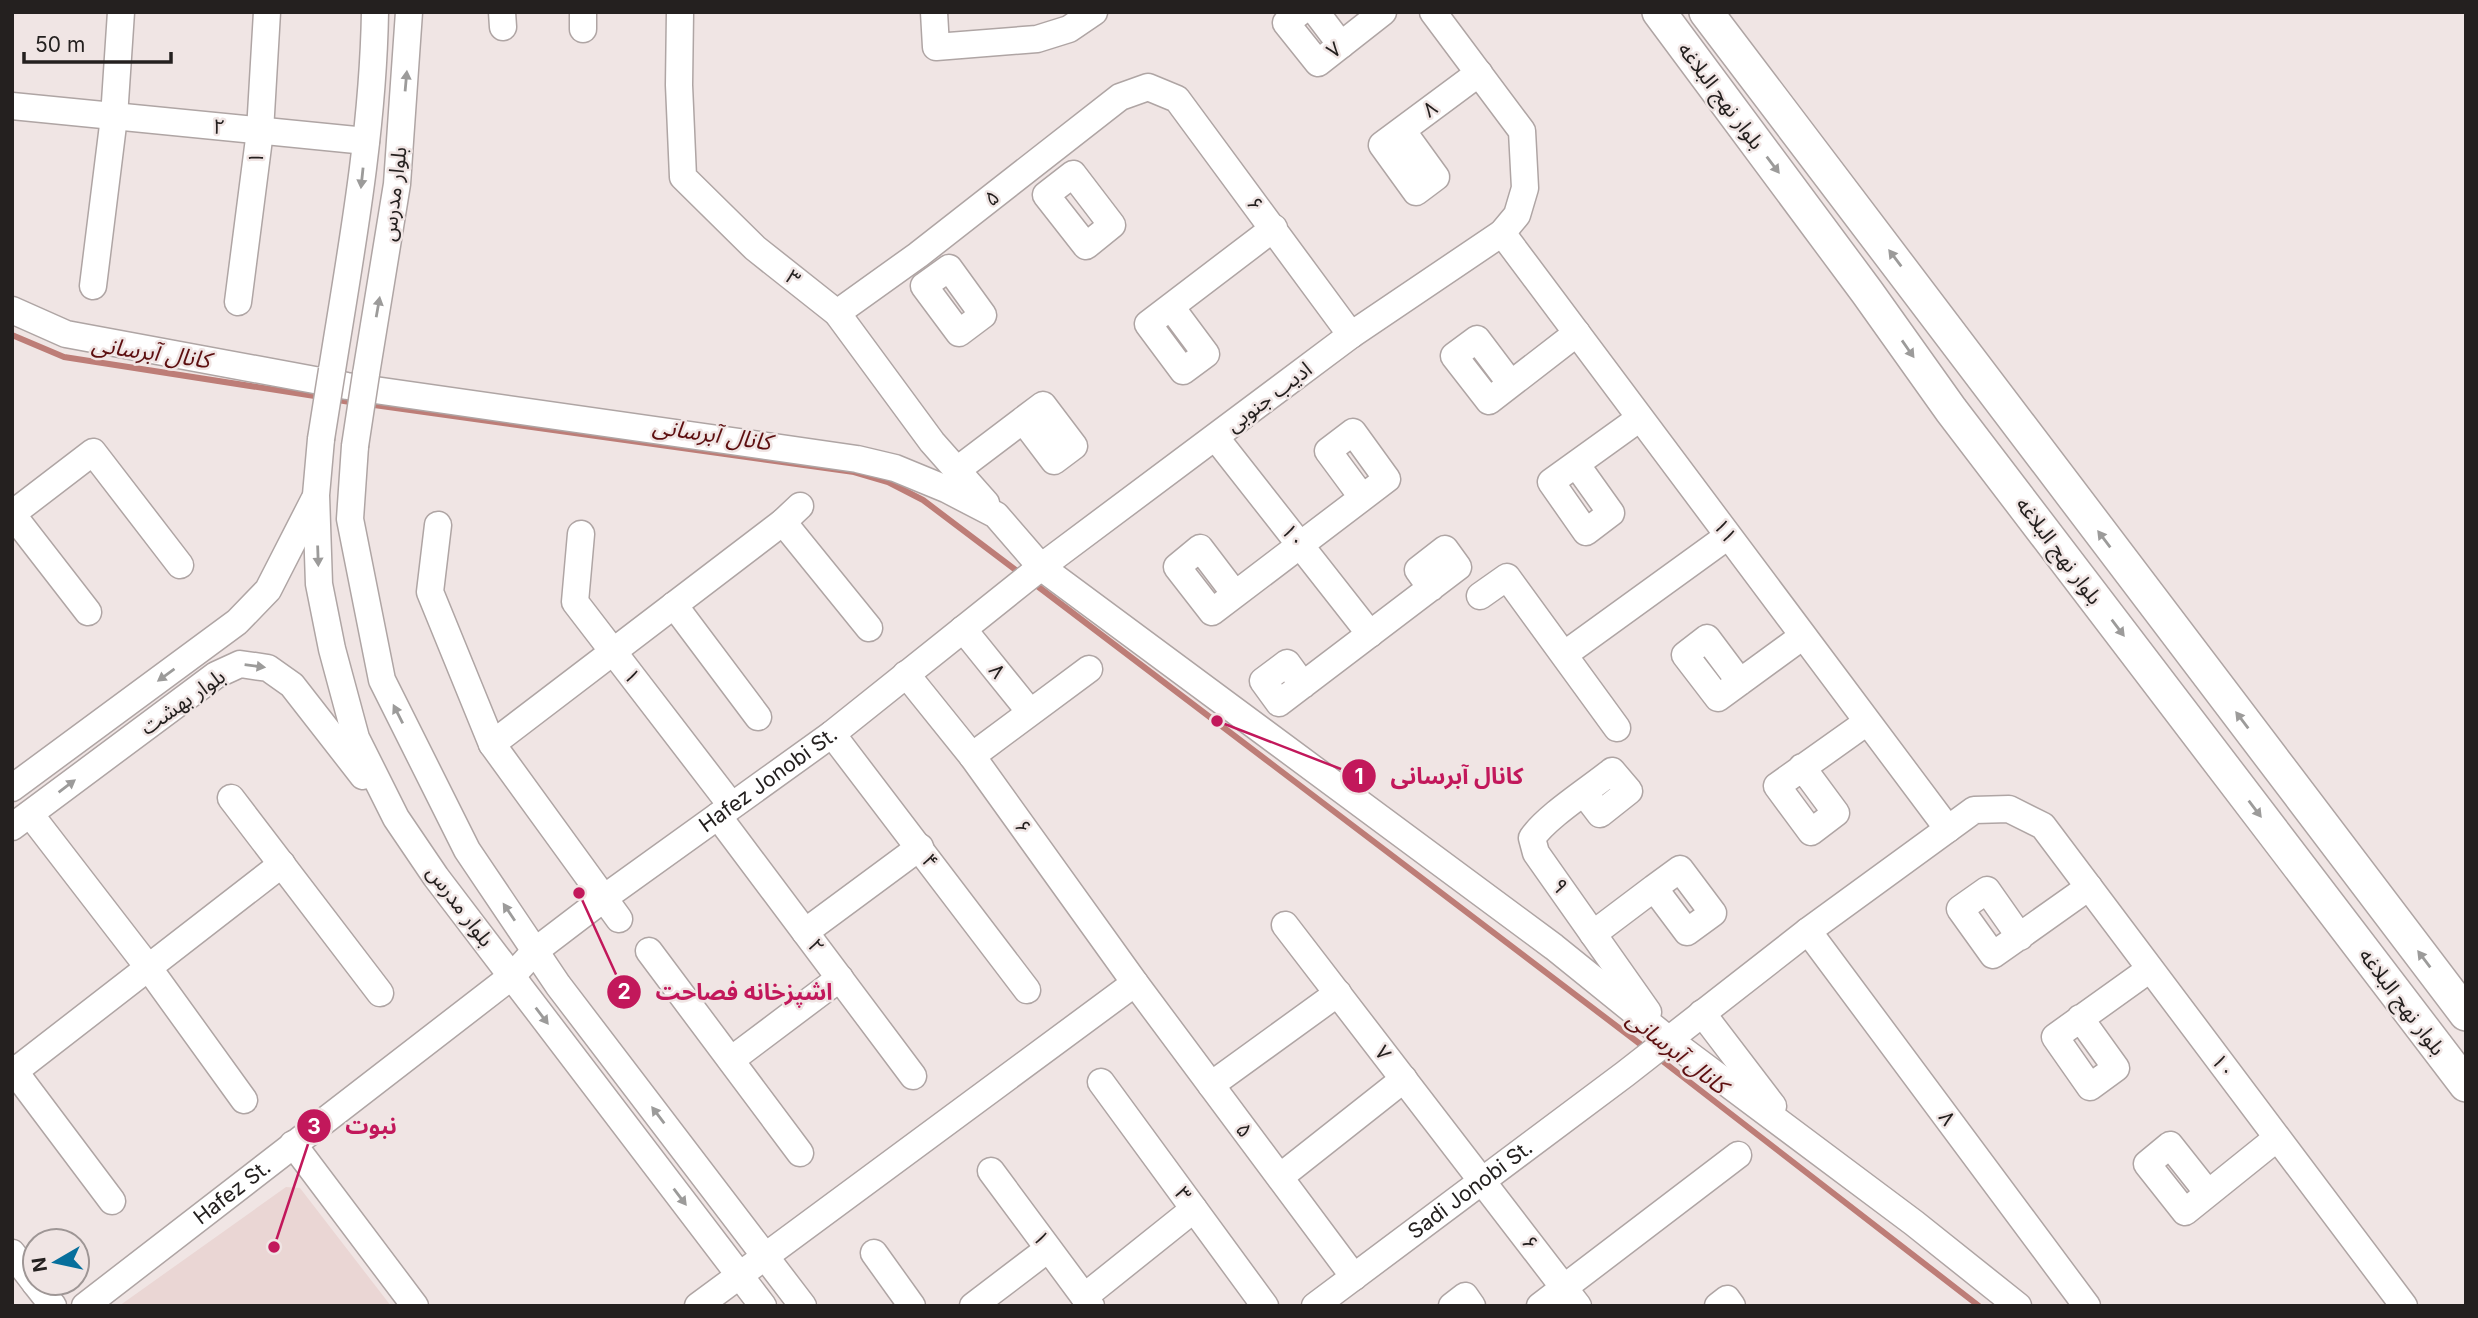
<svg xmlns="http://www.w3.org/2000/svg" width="2478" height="1318" font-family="Inter,'Noto Sans Arabic',sans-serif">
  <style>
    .built { fill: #ead6d4 }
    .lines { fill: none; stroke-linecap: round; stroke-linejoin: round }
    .stream { stroke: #bd7d77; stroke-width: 6 }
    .minor-casing { stroke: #afa5a4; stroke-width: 29 }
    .major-casing { stroke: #afa5a4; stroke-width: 36 }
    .minor { stroke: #fff; stroke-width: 26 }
    .major { stroke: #fff; stroke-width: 33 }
    .minor-bridge-casing { stroke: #afa5a4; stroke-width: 29; stroke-linecap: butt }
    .minor-bridge { stroke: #fff; stroke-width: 26 }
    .oneway { fill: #9c9b9a }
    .labels { text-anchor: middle; stroke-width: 5; stroke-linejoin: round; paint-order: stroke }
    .street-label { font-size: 21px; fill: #24201f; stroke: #f0e5e4 }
    .water-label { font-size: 23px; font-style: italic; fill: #5d0f10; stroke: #f0e5e4 }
    .leader { fill: none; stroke: #c2185b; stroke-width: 2.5 }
    .callout-dot { fill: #c2185b; stroke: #f0e5e4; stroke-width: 2.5 }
    .mark-label { font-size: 21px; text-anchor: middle; font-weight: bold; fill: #fff }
    .callout-label { font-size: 23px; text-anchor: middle; font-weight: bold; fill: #c2185b; stroke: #f0e5e4; stroke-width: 5; stroke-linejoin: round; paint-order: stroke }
  </style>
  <rect width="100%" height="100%" fill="#f0e5e4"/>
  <path class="built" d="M286,1187l14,1 91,118h-272z"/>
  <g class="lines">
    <path class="stream" d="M12,335l52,22 257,40
      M332,399l24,4
      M367,404l487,68 34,10 35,18 98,74
      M1032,582l616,468
      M1656,1056l323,250"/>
    <g class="minor-casing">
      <g id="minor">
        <path d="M502,12l1,15"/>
        <path d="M583,12v17"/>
        <path d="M680,12l-1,73 4,92 72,71 82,65 95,129 54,61"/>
        <path d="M934,12l2,35 101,-8 32,-10 25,-17"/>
        <path d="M1300,12l-14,11 32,40 65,-51"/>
        <path d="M1316,12l25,33"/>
        <path d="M12,106l354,35"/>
        <path d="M1402,130l34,47 -20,15 -34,-47 97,-72"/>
        <path d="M1073,174l39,51 -26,21 -40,-51z"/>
        <path d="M1502,233l446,596"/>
        <path d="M949,268l34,47 -24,18 -35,-47z"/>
        <path d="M93,286l21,-169 7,-105"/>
        <path d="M238,302l22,-171 7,-119"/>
        <path d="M1171,307l35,47 -23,17 -35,-47 126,-96"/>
        <path d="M12,310l54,24 281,52 510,73 38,9 51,21 50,26 45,52 513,380 114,92 246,184 104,83"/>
        <path d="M837,313l81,-58 202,-158 28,-10 29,12 174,236"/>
        <path d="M332,370c19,-119 41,-237 43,-358"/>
        <path d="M366,374l31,-190 12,-172"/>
        <path d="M1511,384l-34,-45 -23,17 35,45 88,-68"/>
        <path d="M1216,438l154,196"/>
        <path d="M321,439l-5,56 3,89 13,65 24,89 40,80 40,59 327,429"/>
        <path d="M355,446l-5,73 32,161 85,170 91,135 245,321"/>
        <path d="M1576,464l35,49 -25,19 -35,-50 89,-64"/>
        <path d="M957,470l66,-50 31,41 20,-15 -31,-41 -20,15"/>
        <path d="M12,514l81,-62 87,113"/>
        <path d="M12,514l76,98"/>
        <path d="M783,522l86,106"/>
        <path d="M438,525l-8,67 62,152 291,-222 17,-16"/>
        <path d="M581,534l-6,68 156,203"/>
        <path d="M1235,594l-35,-46 -23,19 35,45 175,-133 -34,-47 -25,19 34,46"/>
        <path d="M1480,596l27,-19 110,151"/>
        <path d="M674,605l84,112"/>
        <path d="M963,629l67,83"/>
        <path d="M1565,654l163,-118"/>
        <path d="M906,674l66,82 163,227 219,294"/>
        <path d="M1740,682l-33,-44 -22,17 33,43 85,-62"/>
        <path d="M1303,685l-16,-22 -24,18 16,22c60,-45 119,-91 179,-136l-13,-18 -27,21 13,18"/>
        <path d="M832,734l195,256"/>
        <path d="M492,744l127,175"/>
        <path d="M972,756l117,-87"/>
        <path d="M1802,767l34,46 -25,19 -34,-46 90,-64"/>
        <path d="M12,788l225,-166 31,-32 46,-90"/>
        <path d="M1584,793l16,21 29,-23 -17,-20c-22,18 -65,45 -80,67l4,15 112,159"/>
        <path d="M231,798l149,195"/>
        <path d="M30,814l118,153 96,133"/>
        <path d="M718,816l195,260"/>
        <path d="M12,827l204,-152 24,-11 28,4 24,17 71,91"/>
        <path d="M1285,925l293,381"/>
        <path d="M1808,931l279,375"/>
        <path d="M805,932l115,-85"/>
        <path d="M1593,934l61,-46 33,44 26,-19 -33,-44 -26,19"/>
        <path d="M2020,937l-33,-47 -27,19 33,46 96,-68"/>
        <path d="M649,951l151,202"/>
        <path d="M1702,1013l71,93"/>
        <path d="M2080,1018l36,50 -26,19 -35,-50 95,-68"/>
        <path d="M731,1060l109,-82"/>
        <path d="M12,1068l100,133"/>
        <path d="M15,1071l267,-207"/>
        <path d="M1101,1082l164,224"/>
        <path d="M1211,1085l127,-92"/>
        <path d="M293,1144l122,162"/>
        <path d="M991,1171l100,135"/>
        <path d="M1280,1177l124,-98"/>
        <path d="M2208,1193l-38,-48 -23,19 38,48 92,-74"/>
        <path d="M12,1253l23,30"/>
        <path d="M874,1253l38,53"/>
        <path d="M35,1283l18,23"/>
        <path d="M1084,1297l110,-88"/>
        <path id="s1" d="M85,1306l427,-330 23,-25 80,-61 217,-156 209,-167 310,-232 151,-102 15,-18 8,-27 -3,-57 -89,-119"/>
        <path d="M698,1306l437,-323"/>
        <path d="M973,1306l75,-57"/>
        <path id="s2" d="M1315,1306l310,-232 183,-143 166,-121 35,-1 34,17 361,480"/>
        <path d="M1452,1306l13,-10 7,10"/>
        <path d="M1540,1306l198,-151"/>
        <path d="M1718,1306l9,-7 5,7"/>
      </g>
    </g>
    <g class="major-casing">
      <path id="major" d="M1659,12l208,280 84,118 515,675
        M1706,12l760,1002"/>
    </g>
    <use href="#minor" class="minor"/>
    <use href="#major" class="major"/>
    <g class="minor-bridge-casing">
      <path id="minor-bridge" d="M321,439l11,-69
        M355,446l11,-72"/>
    </g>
    <use href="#minor-bridge" class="minor-bridge"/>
  </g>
  <defs><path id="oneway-solid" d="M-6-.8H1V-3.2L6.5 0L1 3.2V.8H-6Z" transform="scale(1.75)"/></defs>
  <g class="oneway">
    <use href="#oneway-solid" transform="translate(406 81) rotate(-85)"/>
    <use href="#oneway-solid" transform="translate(1773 165) rotate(53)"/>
    <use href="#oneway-solid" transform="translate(362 178) rotate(96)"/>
    <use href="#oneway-solid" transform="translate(1895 258) rotate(-127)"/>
    <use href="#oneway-solid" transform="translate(378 307) rotate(-80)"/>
    <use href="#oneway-solid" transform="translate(1908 349) rotate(55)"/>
    <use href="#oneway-solid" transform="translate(2104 539) rotate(-127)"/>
    <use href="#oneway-solid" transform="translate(318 556) rotate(88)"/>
    <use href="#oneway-solid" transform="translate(2118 628) rotate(53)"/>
    <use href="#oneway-solid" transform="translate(255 666) rotate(8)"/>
    <use href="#oneway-solid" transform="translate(166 675) rotate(144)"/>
    <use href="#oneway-solid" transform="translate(398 714) rotate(-117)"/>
    <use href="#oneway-solid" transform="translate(2242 720) rotate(-127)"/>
    <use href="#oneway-solid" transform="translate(67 786) rotate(-37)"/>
    <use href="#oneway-solid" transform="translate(2255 809) rotate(53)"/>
    <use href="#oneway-solid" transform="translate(509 912) rotate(-124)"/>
    <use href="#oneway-solid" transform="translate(2424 959) rotate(-127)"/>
    <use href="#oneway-solid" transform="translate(542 1016) rotate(53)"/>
    <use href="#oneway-solid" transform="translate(658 1115) rotate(-127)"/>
    <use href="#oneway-solid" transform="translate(680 1197) rotate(53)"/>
  </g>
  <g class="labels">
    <g class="street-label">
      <text transform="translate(1334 50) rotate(-38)" y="7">۷</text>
      <text transform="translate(1721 96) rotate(53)" y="7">بلوار نهج البلاغه</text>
      <text transform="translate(1430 109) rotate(-36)" y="7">۸</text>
      <text transform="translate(219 127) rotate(6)" y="7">۲</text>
      <text transform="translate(256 158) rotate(-83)" y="7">۱</text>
      <text transform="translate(394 194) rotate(-83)" y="7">بلوار مدرس</text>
      <text transform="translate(992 198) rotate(-38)" y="7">۵</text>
      <text transform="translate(1255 204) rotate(53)" y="7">۶</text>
      <text transform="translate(793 278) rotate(38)" y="7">۳</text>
      <text transform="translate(1269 397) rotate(-37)" y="7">ادیب جنوبی</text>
      <text transform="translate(1725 531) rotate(53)" y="7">۱۱</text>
      <text transform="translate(1293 536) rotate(52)" y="7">۱۰</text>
      <text transform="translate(2059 551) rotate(53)" y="7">بلوار نهج البلاغه</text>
      <text transform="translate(997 671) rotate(51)" y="7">۸</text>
      <text transform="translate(632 676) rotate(53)" y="7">۱</text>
      <text transform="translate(183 702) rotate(-35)" y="7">بلوار بهشت</text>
      <text dy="7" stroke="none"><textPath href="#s1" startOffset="863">Hafez Jonobi St.</textPath></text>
      <text transform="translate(1023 827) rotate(54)" y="7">۶</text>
      <text transform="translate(930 861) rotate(53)" y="7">۴</text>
      <text transform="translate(1560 886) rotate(55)" y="7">۹</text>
      <text transform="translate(460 906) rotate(53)" y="7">بلوار مدرس</text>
      <text transform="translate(816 946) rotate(53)" y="7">۲</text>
      <text transform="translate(2402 1002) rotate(53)" y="7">بلوار نهج البلاغه</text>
      <text transform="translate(1383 1053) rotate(52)" y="7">۷</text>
      <text transform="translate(2223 1066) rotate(53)" y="7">۱۰</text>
      <text transform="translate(1947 1118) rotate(53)" y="7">۸</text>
      <text transform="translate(1244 1130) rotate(53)" y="7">۵</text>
      <text dy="7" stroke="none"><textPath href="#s2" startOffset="194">Sadi Jonobi St.</textPath></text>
      <text dy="7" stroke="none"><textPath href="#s1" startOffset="186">Hafez St.</textPath></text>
      <text transform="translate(1183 1194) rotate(54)" y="7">۳</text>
      <text transform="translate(1041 1238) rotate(54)" y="7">۱</text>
      <text transform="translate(1530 1243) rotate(52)" y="7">۶</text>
    </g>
    <g class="water-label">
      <text transform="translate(151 352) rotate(8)" y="8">کانال آبرسانی</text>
      <text transform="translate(712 434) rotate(8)" y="8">کانال آبرسانی</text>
      <text transform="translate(1677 1052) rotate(38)" y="8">کانال آبرسانی</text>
    </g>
  </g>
  <path class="leader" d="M1217 721L1359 776M579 893L624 992M274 1247L314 1126"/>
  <g class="callout-dot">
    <circle cx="1217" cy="721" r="7"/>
    <circle cx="579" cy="893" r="7"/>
    <circle cx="274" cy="1247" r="7"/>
    <circle cx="1359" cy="776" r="18"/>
    <circle cx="624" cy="992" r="18"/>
    <circle cx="314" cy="1126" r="18"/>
  </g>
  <g class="mark-label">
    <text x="1359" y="784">1</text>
    <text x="624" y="999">2</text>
    <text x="314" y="1134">3</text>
  </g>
  <g class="callout-label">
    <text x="1457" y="784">کانال آبرسانی</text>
    <text x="744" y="1000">اشپزخانه فصاحت</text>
    <text x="371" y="1134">نبوت</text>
  </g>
  <rect width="2478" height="1318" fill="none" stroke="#24201f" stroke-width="28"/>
  <g transform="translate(56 1262) rotate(261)"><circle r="33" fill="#f0e5e4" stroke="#9e9695" stroke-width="2"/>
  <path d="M0-5L12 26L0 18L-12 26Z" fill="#076f9c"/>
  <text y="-10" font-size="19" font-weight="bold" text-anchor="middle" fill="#24201f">N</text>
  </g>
  <path d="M24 52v10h147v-10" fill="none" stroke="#24201f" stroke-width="3.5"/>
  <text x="35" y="52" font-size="21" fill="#24201f" stroke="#f0e5e4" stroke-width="5" paint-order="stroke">50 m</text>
</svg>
